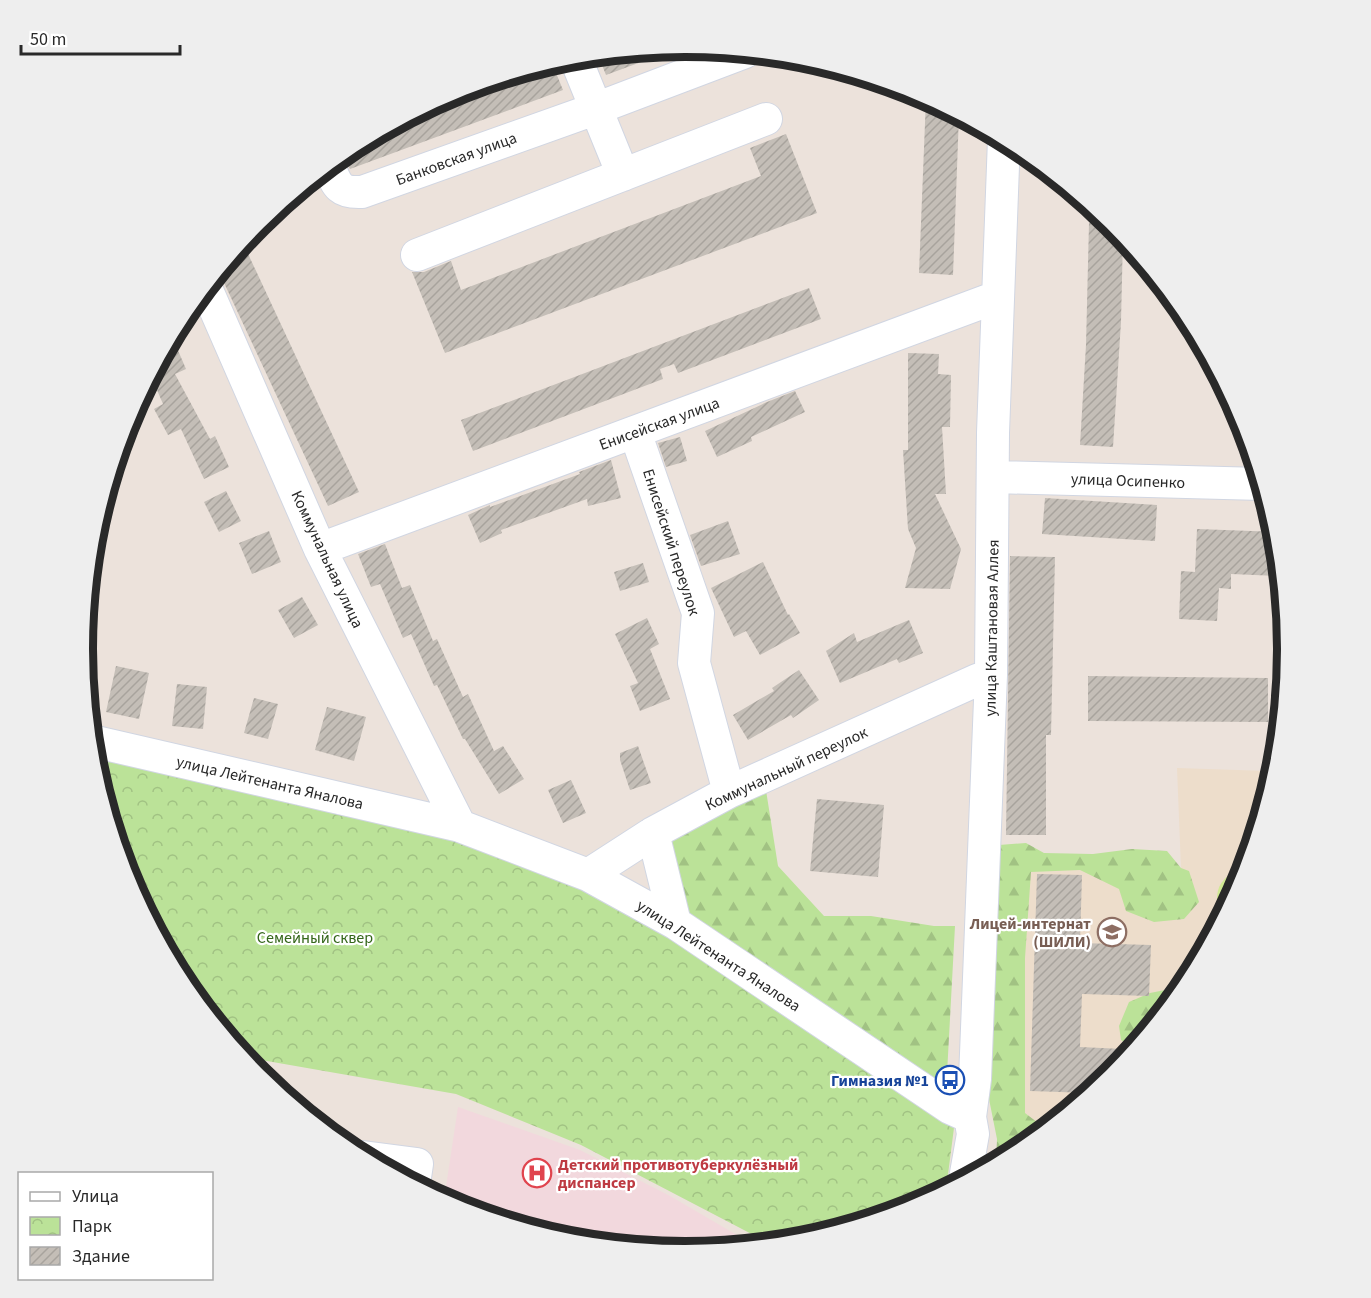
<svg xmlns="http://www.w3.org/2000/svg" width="1371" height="1298" font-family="'Source Sans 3',sans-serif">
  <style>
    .education { fill: #edddcb }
    .medical { fill: #f2d8dd }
    .forest { fill: url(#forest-firs) }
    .park { fill: url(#park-crowns) }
    .pitch { fill: #d0e993 }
    .building { fill: url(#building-hatch) }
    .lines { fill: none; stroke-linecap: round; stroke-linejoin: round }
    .minor-casing { stroke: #d1d6e2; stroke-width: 34 }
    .minor { stroke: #fff; stroke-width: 32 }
    .labels { text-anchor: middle; stroke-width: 4.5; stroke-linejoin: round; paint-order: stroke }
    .street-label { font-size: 16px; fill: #292929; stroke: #fff }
    .education-label { font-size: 16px; font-weight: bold; fill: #785e54; stroke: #fff; text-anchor: end }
    .park-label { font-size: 16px; fill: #34661a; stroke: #fff }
    .transit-label { font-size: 16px; font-weight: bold; fill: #164399; stroke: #fff; text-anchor: end }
    .health-label { font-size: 16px; font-weight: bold; fill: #be3a42; stroke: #fff; text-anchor: start }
    .rim { fill: none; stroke: #292929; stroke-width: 8 }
  </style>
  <defs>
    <pattern id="forest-firs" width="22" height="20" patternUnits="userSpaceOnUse" patternTransform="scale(1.5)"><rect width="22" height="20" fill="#bbe298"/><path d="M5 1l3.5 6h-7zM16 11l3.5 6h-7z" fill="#a1c283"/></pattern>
    <pattern id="park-crowns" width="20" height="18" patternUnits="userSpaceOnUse" patternTransform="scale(1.5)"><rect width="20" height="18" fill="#bbe298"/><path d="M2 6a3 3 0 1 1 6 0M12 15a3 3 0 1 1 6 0" fill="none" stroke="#a1c283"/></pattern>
    <pattern id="building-hatch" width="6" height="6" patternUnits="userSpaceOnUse" patternTransform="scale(1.5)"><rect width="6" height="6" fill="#c4beb7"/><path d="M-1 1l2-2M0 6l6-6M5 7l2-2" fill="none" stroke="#a8a39d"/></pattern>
  </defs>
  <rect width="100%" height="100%" fill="#ece2db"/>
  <path class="education" d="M1277,760l-35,120 -56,104 -75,91 -91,75 -24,13 18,-298 167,3 -4,-100 90,3z"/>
  <path class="medical" d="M458,1107l122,43 90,46 84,49 -69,6 -117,-11 -113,-34 -11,-6z"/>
  <path class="forest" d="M765,784l13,82 46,50h47l63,10h21l-8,148 -9,13 -255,-167 -22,-82z
    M1026,843l18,10 49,1 39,-5 35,2 14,17 8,3 10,31 -15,17 -30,3 -28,-11 -7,-22 -39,-19 -49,2 -6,86v155l21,16 -26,21 -24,13 1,-24 -10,-50 12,-244z
    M1185,986l-52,62 -12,-8 -2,-14 10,-24 21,-9z"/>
  <path class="park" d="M93,751l364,84 157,67 341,218 -9,70 -30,16 -113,34 -34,3 -188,-98 -125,-51 -212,-37 -60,-74 -55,-104 -34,-113z"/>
  <path class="pitch" d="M1247,862l-5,18 -25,47c1,-41 -6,-41 30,-65z"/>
  <path class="building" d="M659,49l1,6 -54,20 -8,-20z
    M552,63l11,27 -213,79 -8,-14 9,-7 104,-56z
    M926,98l33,17 -6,160 -34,-2z
    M786,134l31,79 -372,140 -33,-81h12l27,-11 10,29 300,-114 -11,-28z
    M1089,223l23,1 11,13 -2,85 -8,125 -33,-2 6,-100z
    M243,243l116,249 -31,14 -109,-234z
    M809,288l12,31 -143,54 -4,-9 -14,5 3,10 -190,72 -12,-31z
    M177,348l9,21 -11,5 35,65 5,-3 14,31 -25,12 -23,-50 -13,6 -14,-26 9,-5 -9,-21 -8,3 18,-33z
    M908,353l31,1 -1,20 13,1 -1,52h-8l4,67h-11l26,55 -11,40 -45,-1 11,-40 -8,-19 -5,-79h5z
    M795,391l10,21 -54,25 1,4 -35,16 -12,-26 62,-29z
    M680,437l7,24 -21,6 -8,-24z
    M611,460l10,38 -33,8 -1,-7 -86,31 1,3 -22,10 -12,-28 22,-10v2l90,-33 -1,-2z
    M226,491l15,30 -22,11 -15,-30z
    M1045,498l112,7 -2,36 -113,-7z
    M728,521l12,33 -39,12 -11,-31z
    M1197,529l80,3 4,44 -50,-2v15l-12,-1 -2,33 -38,-2 2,-48 14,1z
    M269,531l12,31 -29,12 -13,-31z
    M385,544l17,44 8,-3 23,56 4,-2 26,58 5,-3 26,57 9,-5 21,33 -25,15 -34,-55h-2l-26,-54 -3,1 -23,-52 -8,4 -23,-54 -9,3 -13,-33z
    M1010,556l45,1 -4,178h-5v100h-40z
    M763,562l25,53 1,-1 11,19 -40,22 -14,-24 -12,6 -23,-49z
    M643,563l6,19 -29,9 -6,-19z
    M302,597l16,28 -24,13 -16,-28z
    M647,618l12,26 -9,5 20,50 -30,12 -10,-25 8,-3 -23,-49z
    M909,620l14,33 -24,10 -2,-4 -57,24 -14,-32 28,-18 3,9z
    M116,666l33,7 -10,46 -33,-7z
    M799,670l20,30 -26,18 -2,-3 -43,25 -15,-25 41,-24 -2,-3z
    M1088,676l180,2v44l-180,-1z
    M177,684l30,3 -4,42 -31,-3z
    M254,698l24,6 -10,35 -24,-6z
    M327,707l39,10 -12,44 -39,-11z
    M638,746l13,37 -21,7 -10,-30v-7z
    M571,780l15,33 -23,10 -15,-33z
    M817,799l67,6 -6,72 -68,-6z
    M1037,874l45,1 -2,68 71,2 -2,51 -67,-2 -2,53 43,2 -1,13 -11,13 -21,18 -60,-2z"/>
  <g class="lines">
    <g class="minor-casing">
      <path id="minor" d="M575,57l48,118
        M329,166c8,20 10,27 33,26l233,-83 150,-57
        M417,255l349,-136
        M206,288l114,261 140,277
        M635,432l63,181 -4,50 35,129
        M994,477l268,7
        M320,549l677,-252
        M92,741l368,85 128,49 87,48 275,185 20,9
        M653,833l22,90
        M588,875l65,-42 76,-41 248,-112 14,-5
        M363,1157l54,7 -3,20
        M965,1179l8,-45 -3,-17 5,-38 16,-404 2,-242 11,-294"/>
    </g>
    <use href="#minor" class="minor"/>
  </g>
  <defs>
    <g id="school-ring" transform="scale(1.5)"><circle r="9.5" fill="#fff" stroke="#8d6e63" stroke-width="1.5"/><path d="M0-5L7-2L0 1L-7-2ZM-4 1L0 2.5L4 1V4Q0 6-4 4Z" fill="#8d6e63"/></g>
    <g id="bus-ring" transform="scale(1.5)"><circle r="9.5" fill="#fff" stroke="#1a4fb4" stroke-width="1.5"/><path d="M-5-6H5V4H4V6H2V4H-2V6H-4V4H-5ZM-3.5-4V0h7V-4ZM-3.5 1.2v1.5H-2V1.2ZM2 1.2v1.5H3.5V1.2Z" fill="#1a4fb4"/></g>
    <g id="hospital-ring" transform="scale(1.5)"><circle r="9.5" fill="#fff" stroke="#e0444e" stroke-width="1.5"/><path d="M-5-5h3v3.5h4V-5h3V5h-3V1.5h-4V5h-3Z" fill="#e0444e"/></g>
  </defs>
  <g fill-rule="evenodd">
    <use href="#school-ring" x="1112" y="932"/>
    <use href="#bus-ring" x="950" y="1080"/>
    <use href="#hospital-ring" x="537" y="1173"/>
  </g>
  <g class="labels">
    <g class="street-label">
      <text transform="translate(456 158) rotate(-20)" y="6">Банковская улица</text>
      <text transform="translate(659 423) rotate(-20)" y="6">Енисейская улица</text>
      <text transform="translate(1128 480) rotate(2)" y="6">улица Осипенко</text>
      <text transform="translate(672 542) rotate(72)" y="6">Енисейский переулок</text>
      <text transform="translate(328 559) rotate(65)" y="6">Коммунальная улица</text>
      <text transform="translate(991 628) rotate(-89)" y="6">улица Каштановая Аллея</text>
      <text transform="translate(786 768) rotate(-25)" y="6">Коммунальный переулок</text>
      <text transform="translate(270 782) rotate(13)" y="6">улица Лейтенанта Яналова</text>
      <text transform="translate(719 955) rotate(33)" y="6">улица Лейтенанта Яналова</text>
    </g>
    <g class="education-label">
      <text x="1091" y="929">Лицей-интернат<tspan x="1091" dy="18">(ШИЛИ)</tspan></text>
    </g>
    <g class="park-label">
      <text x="315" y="943">Семейный сквер</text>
    </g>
    <g class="transit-label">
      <text x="929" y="1086">Гимназия №1</text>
    </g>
    <g class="health-label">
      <text x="558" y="1170">Детский противотуберкулёзный<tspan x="558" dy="18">диспансер</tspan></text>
    </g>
  </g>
  <path d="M0 0H1371V1298H0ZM93 649a592 592 0 1 1 1184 0a592 592 0 1 1-1184 0Z" fill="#eee" fill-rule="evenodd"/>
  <path class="rim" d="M93 649a592 592 0 1 1 1184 0a592 592 0 1 1-1184 0Z"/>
  <rect x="18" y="1172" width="195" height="108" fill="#ffffff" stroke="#a9a9a9" stroke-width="1.5"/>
  <rect x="30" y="1192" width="30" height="9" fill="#ffffff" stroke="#a9a9a9" stroke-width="1.5"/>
  <text x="72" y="1202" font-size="18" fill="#292929">Улица</text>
  <rect x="30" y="1217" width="30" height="18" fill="url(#park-crowns)" stroke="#a9a9a9" stroke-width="1.5"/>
  <text x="72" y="1232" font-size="18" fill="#292929">Парк</text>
  <rect x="30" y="1247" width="30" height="18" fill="url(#building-hatch)" stroke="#a9a9a9" stroke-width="1.5"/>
  <text x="72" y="1262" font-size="18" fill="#292929">Здание</text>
  <path d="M21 45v9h159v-9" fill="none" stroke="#292929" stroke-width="3"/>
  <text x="30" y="45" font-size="18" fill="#292929" stroke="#ffffff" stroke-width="4.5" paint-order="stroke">50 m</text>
</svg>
